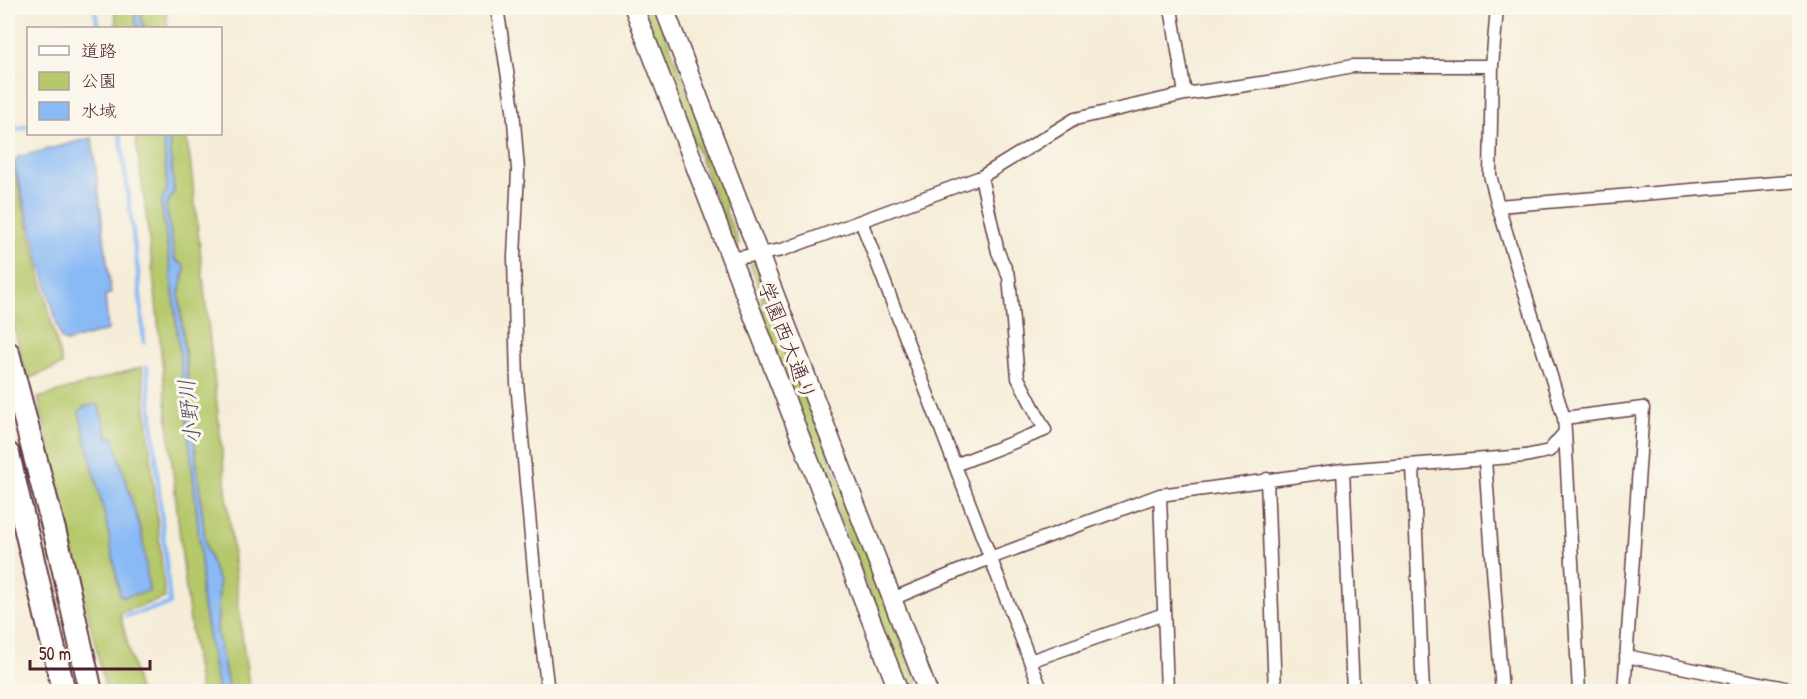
<svg xmlns="http://www.w3.org/2000/svg" width="1807" height="699" font-family="'Patrick Hand','Klee One',sans-serif">
  <style>
    .green { fill: #b5c86b; stroke: #80744b; stroke-width: 1.5; fill-rule: evenodd }
    .water { fill: #89baf5; stroke: #6a6c90; stroke-width: 1.5 }
    .lines { fill: none; stroke-linecap: round; stroke-linejoin: round }
    .stream { stroke: #89baf5; stroke-width: 4.5 }
    .minor-casing { stroke: #643e45; stroke-width: 15 }
    .secondary-casing { stroke: #643e45; stroke-width: 21 }
    .motorway-casing { stroke: #643e45; stroke-width: 26 }
    .minor { stroke: #fff; stroke-width: 12 }
    .secondary { stroke: #fff; stroke-width: 18 }
    .motorway { stroke: #fff; stroke-width: 22 }
    .labels { text-anchor: middle; stroke-width: 6; stroke-linejoin: round; paint-order: stroke }
    .street-label { font-size: 21px; fill: #4a1f2b; stroke: #fbf7ec }
    .water-label { font-size: 22px; font-style: italic; fill: #5d4e68; stroke: #fbf7ec }
  </style>
  <rect width="100%" height="100%" fill="#fbf7ec"/>
  <filter id="ink" filterUnits="userSpaceOnUse"><feTurbulence type="fractalNoise" baseFrequency=".0167" numOctaves="2"/><feDisplacementMap in="SourceGraphic" scale="12" xChannelSelector="R" yChannelSelector="G"/><feConvolveMatrix kernelMatrix="1 2 1 2 8 2 1 2 1" color-interpolation-filters="sRGB"/></filter>
  <filter id="wash" filterUnits="userSpaceOnUse"><feTurbulence type="fractalNoise" baseFrequency=".008" numOctaves="4" result="noise"/><feDisplacementMap in="SourceGraphic" scale="24" xChannelSelector="R" yChannelSelector="G"/><feGaussianBlur stdDeviation="1.35" result="paint"/><feColorMatrix in="noise" values="0 0 0 0 0 0 0 0 0 0 0 0 0 0 0 0 0 1.4 0 .05"/><feComposite in="paint" operator="in"/></filter>
  <g filter="url(#wash)">
    <rect width="100%" height="100%" fill="#f5edd8"/>
    <path class="green" d="M114,8h23l-2,7 3,13h-21z
      M143,8h22l3,20h-23l-4,-9z
      M643,8h12l71,180v24l13,31 -1,4 -4,-1z
      M135,134h26l3,9 3,46 -6,13 9,63 24,220 8,85 -1,24 17,97h-18c-29,-185 -37,-372 -65,-557z
      M169,134h17l5,33 52,477 7,47h-21l-12,-59 2,-49 -13,-35 -27,-254 6,-25 -1,-4 -9,-5 -9,-55 8,-13z
      M8,143l54,222 -35,14 -19,-76z
      M752,263l4,1 165,427h-13l-144,-367 -3,-33 -11,-25z
      M142,367l23,231 -45,15 19,78h-33l-68,-293zM98,404l10,34 34,97 6,55 -24,7 -4,-2 -13,-70z"/>
    <path class="water" d="M137,8h6l-2,11 4,9h-7c-4,-7 -4,-13 -1,-20z
      M161,134h8l5,58 -8,13 9,55 9,5 1,4 -6,25 5,54 22,200 13,35 -2,49 12,59h-11l-17,-97 1,-24 -8,-85 -24,-220 -9,-63 6,-13 -3,-46z
      M92,138l19,156 -6,1 3,35 -42,12 -5,-3 -47,-175 4,-7z
      M98,404l10,34 5,-2 29,99 7,56 -25,6 -4,-2 -13,-70 -28,-113 5,-5z"/>
    <g class="lines">
      <path class="stream" d="M94,8l5,20
        M9,131l19,-5
        M120,134l18,138 6,70
        M126,616l44,-12 -23,-237
        M8,679l2,13"/>
    </g>
  </g>
  <g filter="url(#ink)">
    <g class="lines">
      <g class="minor-casing">
        <path id="minor" d="M497,8l16,101 5,61 -4,87 3,126 20,220 11,89
          M1171,8l14,86
          M1498,206l302,-25
          M861,221l181,471
          M731,259l51,-9 199,-73 94,-58 110,-25 103,-15 64,-13h140
          M1564,418l79,-10 -19,284
          M1565,432l14,260
          M1485,460l17,232
          M955,465l90,-35 -27,-52 -9,-101 -11,-25 -17,-75
          M1413,466l10,226
          M1343,470l10,222
          M1267,479l8,213
          M1160,495l7,197
          M892,599l98,-41 170,-63 183,-25 182,-14 24,-5 16,-19 -1,-14 -66,-212 -8,-31 2,-109 5,-58
          M1626,656l174,35
          M1030,661l134,-47"/>
      </g>
      <g class="secondary-casing">
        <path id="secondary" d="M634,8l265,684
          M664,8l264,684"/>
      </g>
      <g class="motorway-casing">
        <path id="motorway" d="M8,353l52,200 31,139
          M8,454l56,238"/>
      </g>
      <use href="#minor" class="minor"/>
      <use href="#secondary" class="secondary"/>
      <use href="#motorway" class="motorway"/>
    </g>
  </g>
  <g class="labels">
    <g class="street-label">
      <text transform="translate(787 341) rotate(69)" y="7">学園西大通り</text>
    </g>
    <g class="water-label">
      <text transform="translate(189 412) rotate(-96)" y="8">小野川</text>
    </g>
  </g>
  <rect width="1807" height="699" fill="none" stroke="#fbf7ec" stroke-width="30"/>
  <rect x="27" y="27" width="195" height="108" fill="#fbf7ec" stroke="#b4a19f" stroke-width="1.5"/>
  <rect x="39" y="46" width="30" height="9" fill="#ffffff" stroke="#b4a19f" stroke-width="1.5"/>
  <text x="81" y="57" font-size="18" fill="#4a1f2b">道路</text>
  <rect x="39" y="72" width="30" height="18" fill="#b5c86b" stroke="#b4a19f" stroke-width="1.5"/>
  <text x="81" y="87" font-size="18" fill="#4a1f2b">公園</text>
  <rect x="39" y="102" width="30" height="18" fill="#89baf5" stroke="#b4a19f" stroke-width="1.5"/>
  <text x="81" y="117" font-size="18" fill="#4a1f2b">水域</text>
  <path d="M30 660v9h120v-9" fill="none" stroke="#4a1f2b" stroke-width="3"/>
  <text x="39" y="660" font-size="18" fill="#4a1f2b" stroke="#fbf7ec" stroke-width="4.5" paint-order="stroke">50 m</text>
</svg>
